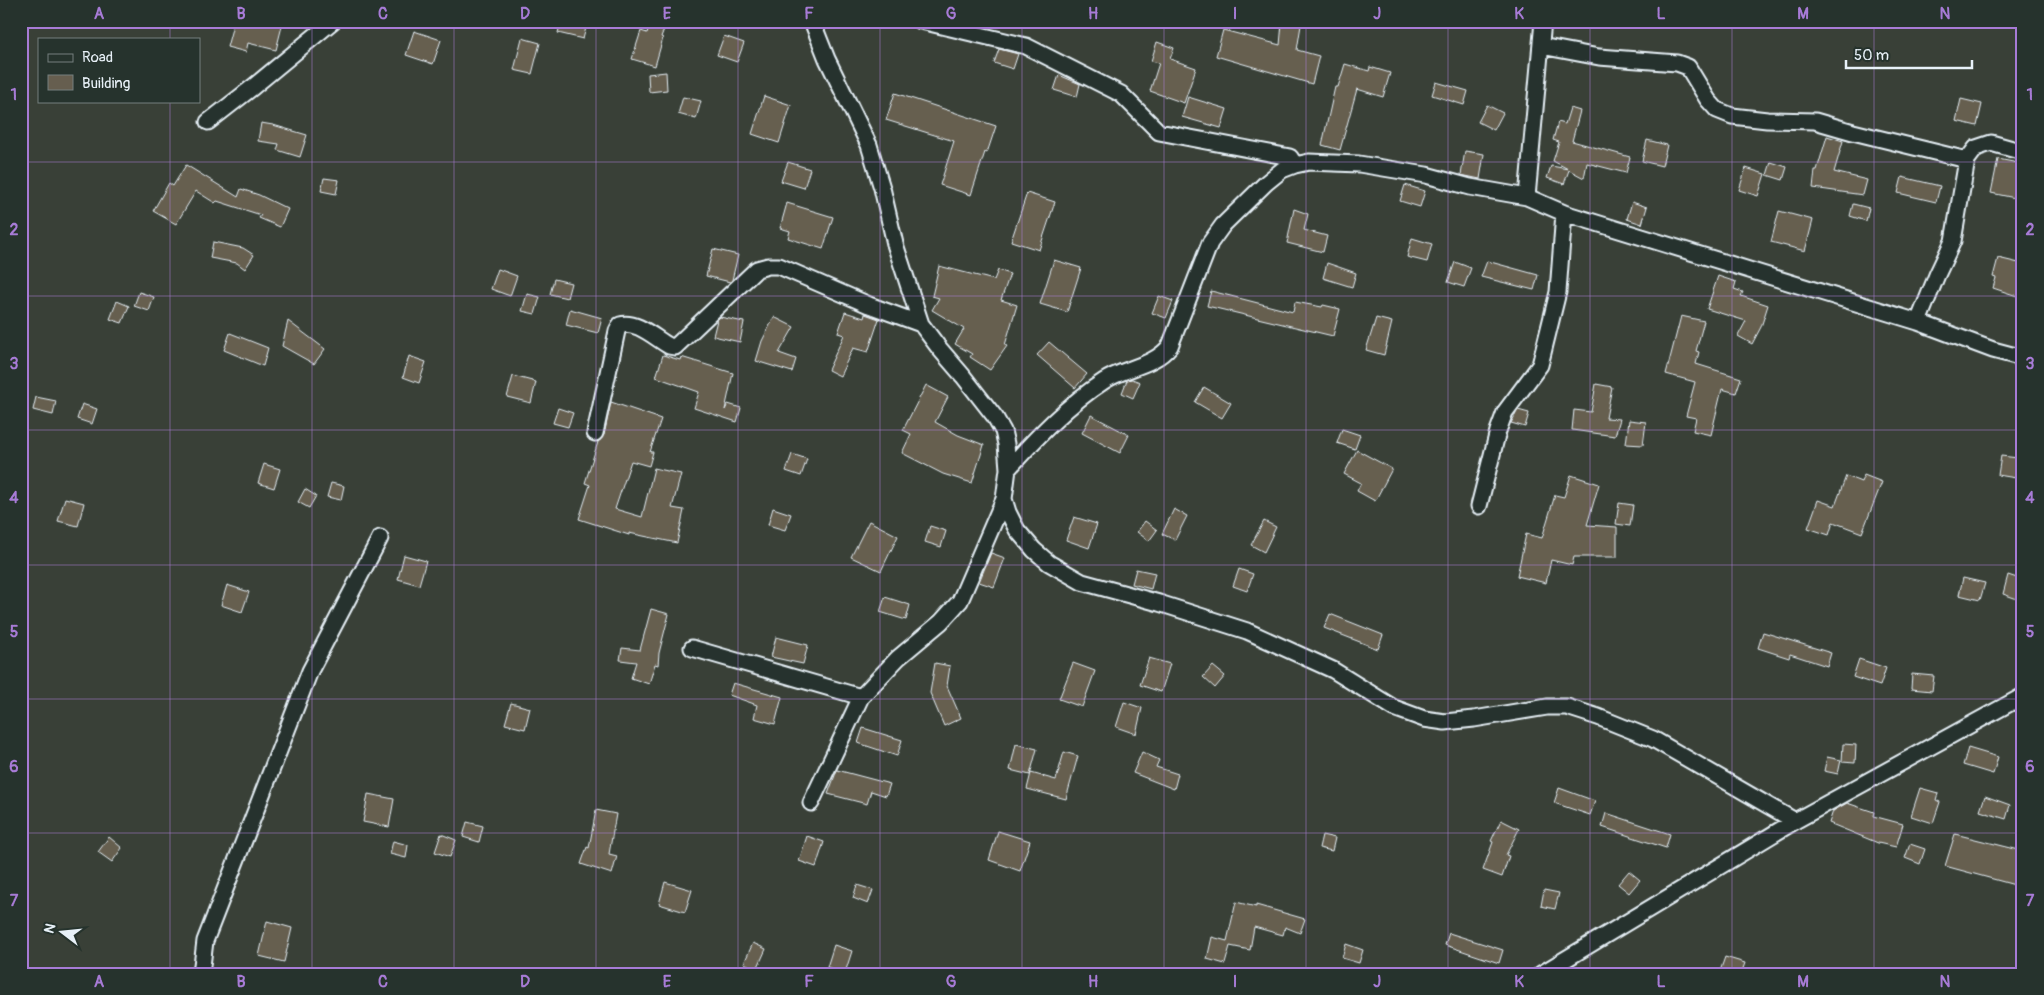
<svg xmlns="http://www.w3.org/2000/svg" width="2044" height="995" font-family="Pangolin,sans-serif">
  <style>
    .building { fill: #665e4f; stroke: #e8f1f8 }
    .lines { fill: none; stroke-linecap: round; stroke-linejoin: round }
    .street-casing { stroke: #e8f1f8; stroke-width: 19 }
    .street { stroke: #26332d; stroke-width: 15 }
    .grid { fill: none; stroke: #a77bd6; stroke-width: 1; stroke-opacity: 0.55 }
    .neatline { fill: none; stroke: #a77bd6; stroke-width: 2 }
    .grid-label { font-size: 16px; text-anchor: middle; font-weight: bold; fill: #a77bd6 }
  </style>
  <rect width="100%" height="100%" fill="#394037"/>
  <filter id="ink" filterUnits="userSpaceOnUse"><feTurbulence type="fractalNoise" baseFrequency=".02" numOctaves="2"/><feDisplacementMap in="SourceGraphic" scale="10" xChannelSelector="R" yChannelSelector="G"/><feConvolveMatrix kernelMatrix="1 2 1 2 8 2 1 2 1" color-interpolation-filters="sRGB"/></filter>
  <g filter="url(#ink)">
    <path class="building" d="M234,21h29l19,5 -6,24 -28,-7 -2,9 -19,-5z
      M561,21h15l11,3 -4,15 -25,-6z
      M651,21h16l-6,16 2,1 -8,28 -23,-7 9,-28 6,2z
      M1282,23l19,2 -4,25 22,6 -7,28 -96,-28 7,-26 57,15z
      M414,31l27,9 -8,24 -27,-9z
      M724,36l20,7 -7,19 -20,-7z
      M522,38l18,5 -8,31 -18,-4z
      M1157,42l17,6 -4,11 26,9 -12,35 -34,-12 9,-28 -8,-2z
      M999,49l19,5 -5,15 -19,-6z
      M1345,64l24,7 1,-4 20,6 -7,24 -26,-8 -17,61 -18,-5 13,-58h3z
      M666,72l1,18 -18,2 -1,-18z
      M1059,75l21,9 -3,13 -23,-7z
      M1436,82l32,9 -4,14 -32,-10z
      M895,93l101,33 -9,27 -2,-1 -14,43 -31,-10 14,-44 -68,-21z
      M764,96l27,9 -12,38 -27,-9z
      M683,97l18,4 -5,18 -18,-5z
      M1188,97l39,12 -6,19 -39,-11z
      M1961,99l21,5 -5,22 -21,-5z
      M1487,105l16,8 -9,17 -16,-8z
      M1570,108l10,3 -8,30 58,16 -4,16 -39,-10 -3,15 -15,-8 -5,14 -17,-6 4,-12 17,3 -15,-8 6,-19 -6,-2 5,-18 7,2z
      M261,123l12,2 34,10 -7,22 -23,-7 2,-6 -21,-3z
      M1827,136l16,5 -9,31 33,8 -4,15 -50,-7 2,-18h2z
      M1647,140l20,5 -5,21 -20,-5z
      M1465,151l19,3 -4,25 -19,-4z
      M1998,159l25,5v22l-3,13 -29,-6z
      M788,162l22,7 -6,19 -23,-7z
      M1771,162l16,5 -4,13 -16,-5z
      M186,165l52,32 3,-8 18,6 29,14 -8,18 -21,-9 2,-3 -44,-14 -2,2 -19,-12 -20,33 -23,-13 16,-28 4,3z
      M1746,168l19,6 -7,22 -19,-6z
      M1902,177l38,9 -4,16 -38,-9z
      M324,178l15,2 -3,14 -15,-3z
      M1405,185l20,6 -5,16 -20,-6z
      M1027,193l28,9 -16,48 -28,-9z
      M1632,202l15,5 -5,17 -15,-5z
      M787,203l46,14 -10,32 -35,-11 2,-7 -10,-3z
      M1853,204l16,4 -3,13 -16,-5z
      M1294,209l14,5 -4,16 23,6 -4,16 -36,-9z
      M1779,211l34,9 -8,31 -34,-9z
      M1412,238l20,6 -5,18 -20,-5z
      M213,242l30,6 11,7 -9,14 -8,-6 -27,-5z
      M713,249l25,6 -6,25 -2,2 -24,-6z
      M1998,258l25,6v34l-30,-10 3,-10 -3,-1z
      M1054,260l27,8 -14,44 -27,-8z
      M1487,261l51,14 -4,15 -53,-13z
      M1455,262l16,6 -7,19 -16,-5z
      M1327,263l29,10 -4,14 -29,-9z
      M939,266l55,14 4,-10 12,4 -9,26 16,5 -12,40 2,1 -17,24 -20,-13 2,-3 -17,-10 9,-15 -32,-19 7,-12 -7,-2z
      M498,269l19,7 -7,20 -19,-7z
      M1718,276l18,6 -2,7 9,3 -2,4 27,9 -7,22 -9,17 -14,-8 8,-15 -39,-12z
      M554,279l17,4 -4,15 -17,-4z
      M1211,291l82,21 2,-10 27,5 1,-2 17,4 -7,27 -126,-30z
      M139,292l15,5 -5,14 -15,-5z
      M527,294l13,3 -5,17 -13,-3z
      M1159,296l14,5 -7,17 -14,-5z
      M117,301l12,5 -7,17 -12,-4z
      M570,309l32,9 -4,15 -32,-8z
      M845,312l19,6 1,-4 14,5 -11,33 -15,-4 -13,28 -12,-6 16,-35 -6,-2z
      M1681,316l23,5 -8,30 3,1 -3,12 45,14 -5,15 -14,-4 -11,46 -18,-4 3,-13 -10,-2 9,-34 -29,-8z
      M720,317l24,5 -4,20 -27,-6 4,-16z
      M774,317l20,10 -15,26 17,6 -4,13 -36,-11 6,-20z
      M1376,318l16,4 -8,33 -18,-5z
      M288,321l37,28 -11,15 -32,-18z
      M230,333l38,15 -5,18 -39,-16z
      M1049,342l38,32 -12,14 -38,-33z
      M663,355l17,5 1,-3 52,16 -8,37 3,-6 13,4 -4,14 -43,-14 5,-16 -43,-15z
      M409,356l17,6 -7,21 -16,-6z
      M513,376l23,6 -5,21 -24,-6z
      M1132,379l8,3 -7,16 -11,-5 5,-13z
      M1596,384l16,3 -6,31 14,1 -5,17 -43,-6 2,-20 17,2z
      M926,385l22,12 -13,25 23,13 26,10 -12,38 -29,-9 -41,-21 9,-19 -8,-4z
      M1204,387l27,16 -9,15 -27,-16z
      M36,397l20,4 -3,14 -20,-5z
      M611,402l50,17 -11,33h3l-4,14 -18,-5 -16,48 27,8 12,-49 27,6 -9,34 12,2 -7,33 -48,-10v2l-50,-16 11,-34 -5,-2 13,-41 6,-7z
      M82,404l15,5 -5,15 -15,-5z
      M558,408l15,5 -5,14 -15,-4z
      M1518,410l11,3 -4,14 -14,-4z
      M1091,415l38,20 -9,18 -38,-20z
      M1629,420l17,2 -3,23 -17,-1z
      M1342,429l18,6 -5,14 -18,-6z
      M1357,450l35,19 -17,32 -18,-10 4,-8 -17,-9z
      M792,454l15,5 -6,17 -15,-5z
      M2001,456l17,2 -2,20 -18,-3z
      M264,464l16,5 -6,19 -16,-5z
      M1571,475l28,9 -12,41 30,2v30h-43l-2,8 -21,-5 -5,23 -29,-7 9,-42 16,4 13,-43 9,2z
      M1864,475l18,7 -20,51 -29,-11 -4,13 -21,-7 10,-28 17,6 11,-30 15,6z
      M331,483l13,3 -3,14 -14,-3z
      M305,489l11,7 -7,12 -11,-6z
      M65,498l19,5 -6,23 -20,-5z
      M1619,503l14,2 -3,21 -14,-2z
      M773,508l18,6 -6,16 -17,-5z
      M1174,509l13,7 -12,24 -13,-6z
      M1074,517l23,7 -8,24 -23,-8z
      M869,521l29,15 -17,35 -30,-14z
      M1145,521l12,9 -8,11 -12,-9z
      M1264,521l12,6 -12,25 -13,-7z
      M930,526l16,5 -5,16 -16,-5z
      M991,553l14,5 -11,29 -15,-5z
      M404,555l22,6 -7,24 -21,-6z
      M1136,569l19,4 -4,16 -19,-5z
      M1239,569l14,5 -6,17 -14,-5z
      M2008,575l15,5v21l-20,-7z
      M1963,578l22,5 -5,17 -21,-5z
      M227,585l22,7 -7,20 -21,-7z
      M885,597l25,8 -4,15 -26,-8z
      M651,609l18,5 -10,39 -1,12 -3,-1 -6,20 -18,-6 5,-16 -16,-2 2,-12 18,2z
      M1330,614l53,21 -5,14 -54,-21z
      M1763,632l68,21 -4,13 -37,-12 -1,4 -31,-10z
      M776,637l32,8 -5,19 -32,-7z
      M1149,658l21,6 -9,28 -21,-7z
      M1859,659l27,9 -6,18 -27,-9z
      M935,663l15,3 -3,20 14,32 -17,8 -14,-33z
      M1073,663l22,8 -13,36 -23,-8z
      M1213,666l12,10 -10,12 -12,-11z
      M1912,674l22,2 -2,15 -21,-2z
      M733,683l49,14 -7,27 -21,-6 3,-13 -28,-10z
      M1124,702l18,6 -6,26 -20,-7z
      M511,703l19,5 -5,21 -20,-5z
      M863,728l39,12 -5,16 -39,-13z
      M1016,744l21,5 -7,26 -20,-5z
      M1843,744l13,1 -1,18 -13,-1z
      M1968,748l30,9 -5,17 -30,-9z
      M1064,752l14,4 -12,43 -39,-10 4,-16 25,7z
      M1142,752l17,8 -3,7 22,7 -4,15 -41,-16z
      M1827,757l14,3 -3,14 -14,-3z
      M837,770l53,14 -4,12 -15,-5 -4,13 -39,-10z
      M1559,788l36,13 -5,14 -36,-12z
      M1920,788l18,5 -2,7 4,2 -7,21 -22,-7z
      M368,794l26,5 -5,28 -26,-5z
      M1985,796l25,9 -4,14 -26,-8z
      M1847,803l27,9 -1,4 30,8 -7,23 -18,-4 -49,-20 4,-12z
      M596,810l20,4 -7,40 8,2 -5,18 -31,-10 6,-17 2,1z
      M1606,813l64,21 -4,14 -64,-21z
      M1501,820l18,9 -13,26 3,1 -7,21 -19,-7 10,-28 -2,-1z
      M467,822l16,4 -4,16 -16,-5z
      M998,831l32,10 -10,30 -31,-11z
      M441,834l15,6 -6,17 -15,-5z
      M1955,834l68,17 -8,34 -70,-19z
      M1322,835l13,3 -3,13 -13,-3z
      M807,836l17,6 -8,25 -17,-6z
      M109,837l13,11 -10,14 -14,-10z
      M393,841l15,4 -2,13 -16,-4z
      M1910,844l15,5 -5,15 -15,-6z
      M1629,871l11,9 -11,13 -11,-9z
      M665,882l27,8 -7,22 -26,-8z
      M857,885l16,5 -5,14 -15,-6z
      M1544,890l15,3 -4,16 -14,-3z
      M1236,902l20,5v-2l49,14 -5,14 -15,-6 -2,8 -29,-8 -4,23 -20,-4 -5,18 -18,-5 5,-22 15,4z
      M267,921l25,7 -8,34 -25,-6z
      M1449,933l54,17 -4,13 -54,-18z
      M753,943l13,6 -9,20 -13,-6z
      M1346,944l17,6 -4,13 -17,-5z
      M834,945l18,6 -7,22 -18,-6z
      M1725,957l20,6 -4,11h-22z"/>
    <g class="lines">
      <g class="street-casing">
        <path id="street" d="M812,21l15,38 42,86 13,43 13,56 26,80 18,24 24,28 32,41 8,14 3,13 2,25 -4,30 4,13 9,18 17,20 15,13 33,19 77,21 88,28 86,39 61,38 30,11 21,3 29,-3 73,-12h20l31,10 55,22 142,82
          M921,21l105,25 95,48 38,38 131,25 5,8
          M1543,21l-16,176 37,16 354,109 75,28 30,8
          M1541,46l58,11 78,6 11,4 20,33 9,10 15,6 35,4 48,1 38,11 114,28
          M208,122l45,-35 80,-66
          M1918,322l19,-47 16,-34 14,-81 9,-12 15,-5 32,9
          M595,433l22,-102 3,-6c16,-5 35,13 49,21l6,1 82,-78 11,-3h11l90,39 52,19
          M1008,469c29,-32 59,-64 96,-88 21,-14 49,-14 66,-35l40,-103 13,-18 43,-42 16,-13 13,-5 14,-3 50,2 67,11 44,12 57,10
          M1479,506l19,-75 7,-19 35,-47 18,-73 6,-79
          M692,648l169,49
          M811,803l50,-106 37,-39 43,-36 19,-21 44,-102
          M201,974l4,-33 105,-270 70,-133
          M1541,974l254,-153 228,-125"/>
      </g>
      <use href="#street" class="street"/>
    </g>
  </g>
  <path class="grid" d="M170,21v18M312,21v953M454,21v953M596,21v953M738,21v953M880,21v953M1022,21v953M1164,21v953M1306,21v953M1448,21v953M1590,21v953M1732,21v953M1874,21v953M170,101v873M21,162h2002M21,296h2002M21,430h2002M21,565h2002M21,699h2002M21,833h2002"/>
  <rect width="2044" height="995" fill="none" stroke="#26332d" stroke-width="55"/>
  <rect x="38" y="38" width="162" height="65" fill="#26332d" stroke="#747f7e"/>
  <rect x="48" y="54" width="25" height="8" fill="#26332d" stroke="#747f7e"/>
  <text x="82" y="62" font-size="15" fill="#e8f1f8">Road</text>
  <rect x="48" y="75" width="25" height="15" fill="#665e4f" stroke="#747f7e"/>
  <text x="82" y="88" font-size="15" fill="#e8f1f8">Building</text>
  <g transform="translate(62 932) rotate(286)" stroke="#26332d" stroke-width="4" paint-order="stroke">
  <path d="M0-4L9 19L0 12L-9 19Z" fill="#e8f1f8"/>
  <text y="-8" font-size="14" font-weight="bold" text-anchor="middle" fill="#e8f1f8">N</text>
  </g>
  <path d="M1846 60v8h126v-8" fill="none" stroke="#e8f1f8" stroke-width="2.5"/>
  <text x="1854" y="60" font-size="15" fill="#e8f1f8" stroke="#26332d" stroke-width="4" paint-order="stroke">50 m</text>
  <rect x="28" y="28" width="1988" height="940" class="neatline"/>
  <g class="grid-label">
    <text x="99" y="19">A</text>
    <text x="241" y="19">B</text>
    <text x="383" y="19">C</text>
    <text x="525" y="19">D</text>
    <text x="667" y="19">E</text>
    <text x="809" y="19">F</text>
    <text x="951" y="19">G</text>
    <text x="1093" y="19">H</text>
    <text x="1235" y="19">I</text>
    <text x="1377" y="19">J</text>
    <text x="1519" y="19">K</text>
    <text x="1661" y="19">L</text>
    <text x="1803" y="19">M</text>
    <text x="1945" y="19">N</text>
    <text x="14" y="100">1</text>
    <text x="2030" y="100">1</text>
    <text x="14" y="235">2</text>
    <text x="2030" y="235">2</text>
    <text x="14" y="369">3</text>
    <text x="2030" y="369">3</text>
    <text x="14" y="503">4</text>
    <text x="2030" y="503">4</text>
    <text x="14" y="637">5</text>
    <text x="2030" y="637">5</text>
    <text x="14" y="772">6</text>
    <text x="2030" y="772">6</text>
    <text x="14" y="906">7</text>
    <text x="2030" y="906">7</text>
    <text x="99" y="987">A</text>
    <text x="241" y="987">B</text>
    <text x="383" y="987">C</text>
    <text x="525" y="987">D</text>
    <text x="667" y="987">E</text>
    <text x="809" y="987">F</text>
    <text x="951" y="987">G</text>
    <text x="1093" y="987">H</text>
    <text x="1235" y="987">I</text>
    <text x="1377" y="987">J</text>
    <text x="1519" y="987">K</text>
    <text x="1661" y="987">L</text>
    <text x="1803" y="987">M</text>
    <text x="1945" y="987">N</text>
  </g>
</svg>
